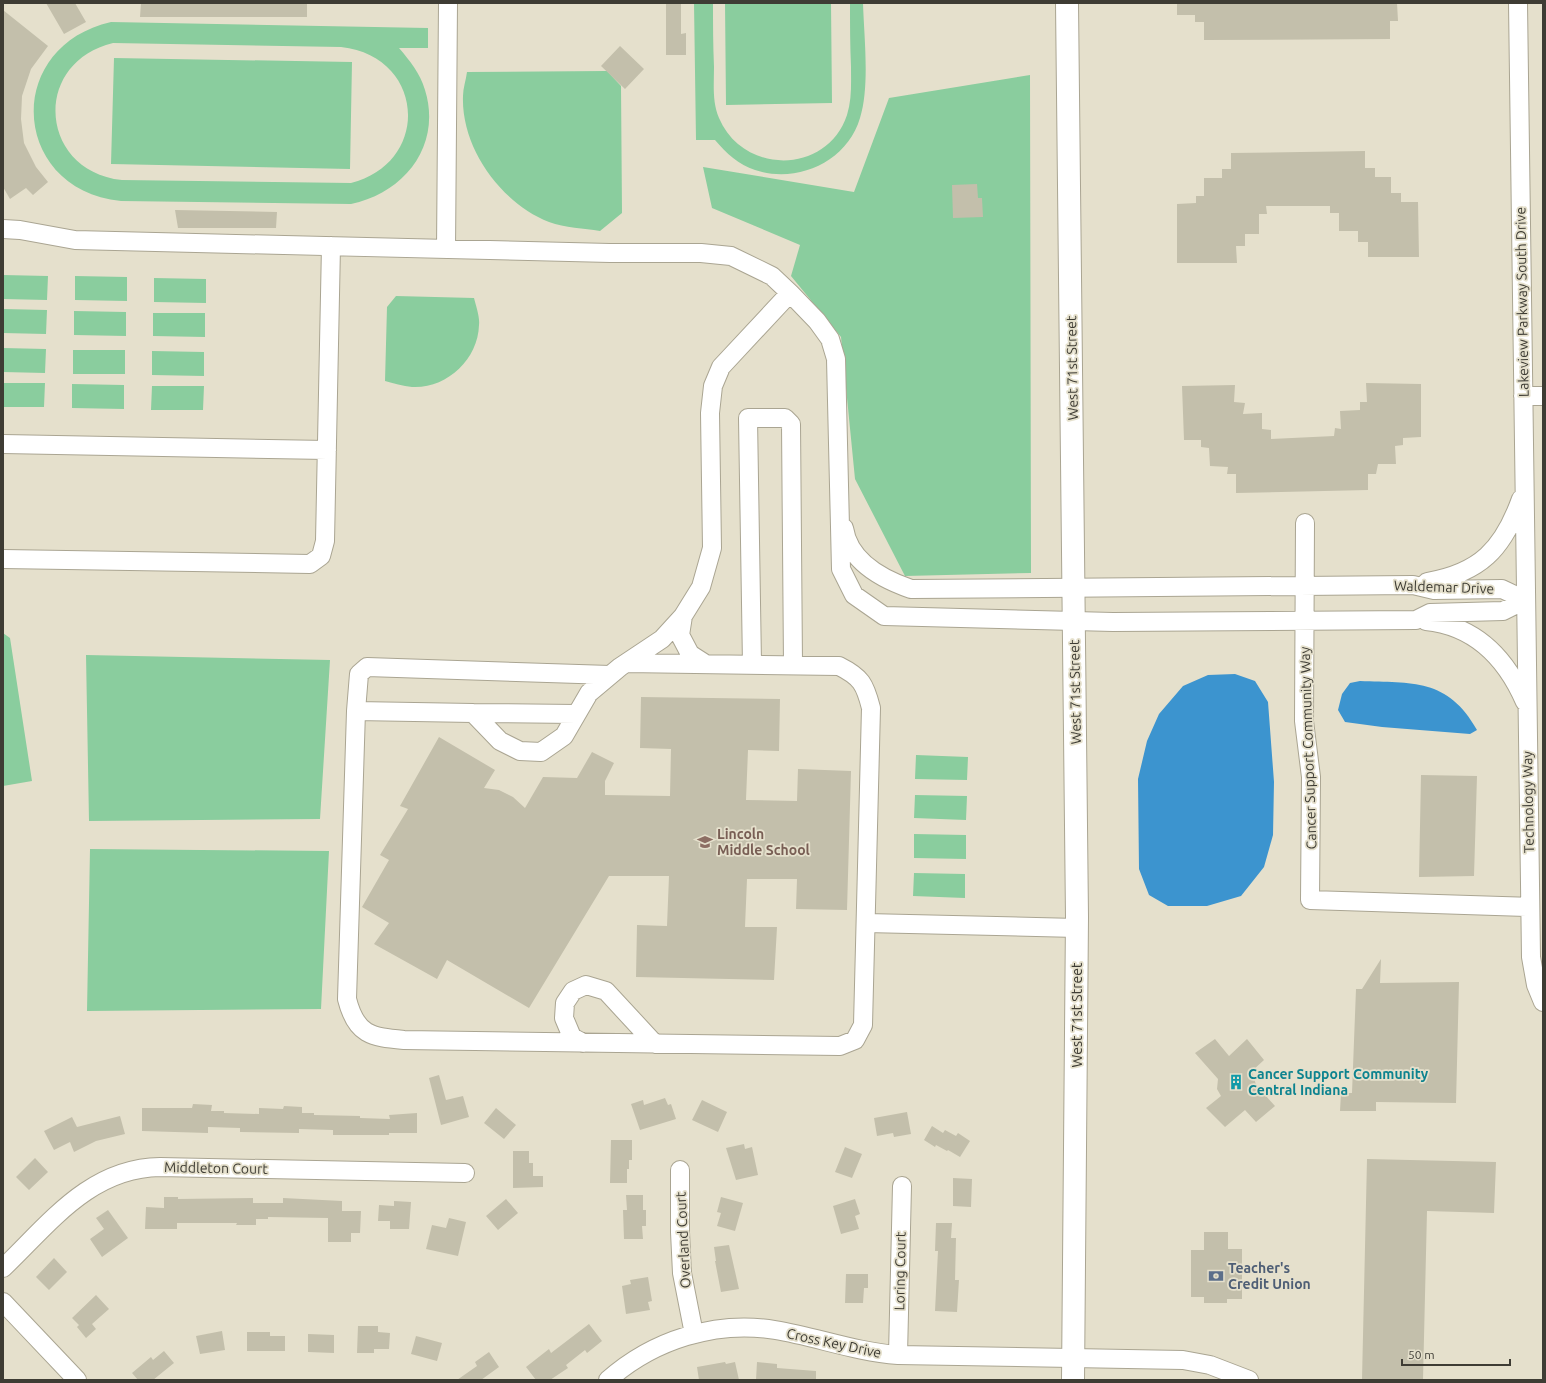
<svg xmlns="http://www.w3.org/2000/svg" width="1546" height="1383" font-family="Ubuntu,sans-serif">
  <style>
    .green { fill: #8acd9e; fill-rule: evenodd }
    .water { fill: #3c94cf }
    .building { fill: #c3bfab }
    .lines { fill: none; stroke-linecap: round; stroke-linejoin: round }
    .minor-casing { stroke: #aaa592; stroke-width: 20 }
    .major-casing { stroke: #aaa592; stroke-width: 24 }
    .minor { stroke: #fff; stroke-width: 18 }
    .major { stroke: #fff; stroke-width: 22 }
    .labels { text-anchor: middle; stroke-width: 3.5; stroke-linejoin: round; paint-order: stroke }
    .street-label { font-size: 14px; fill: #3e3c34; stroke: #e5e0cc }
    .education-label { font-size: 14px; font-weight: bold; fill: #785e54; stroke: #e5e0cc; text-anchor: start }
    .culture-label { font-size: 14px; font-weight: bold; fill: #0d838f; stroke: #e5e0cc; text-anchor: start }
    .service-label { font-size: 14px; font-weight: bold; fill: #4e5e75; stroke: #e5e0cc; text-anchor: start }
  </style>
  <rect width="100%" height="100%" fill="#e5e0cc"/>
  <path class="green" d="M694,3h19c0,21 0,42 1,64 0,16 -2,35 5,51 24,57 108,57 128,-3 5,-16 4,-32 4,-48 -1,-22 -1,-43 -1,-64h13c1,34 7,83 -3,115 -13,44 -63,66 -105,52 -16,-5 -29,-17 -40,-30h-19z
    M725,3h106l1,100 -106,2z
    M111,22l317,6v20h-29c11,13 21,25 26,42 17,55 -20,103 -74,114l-230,-3c-110,-11 -119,-154 -10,-179zM113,43l228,4c84,9 91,115 10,136l-229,-3c-83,-9 -91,-117 -9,-137z
    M114,58l238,4 -2,107 -239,-5z
    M607,71l14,15 1,127 -22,18c-16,-3 -35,-3 -51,-9 -48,-19 -88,-74 -86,-126 0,-8 3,-16 4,-24z
    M1030,75l1,498 -126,3 -50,-97 -14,-142 -50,-61 9,-31 -88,-37 -9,-41 151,25 35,-94z
    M3,275l45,1 -1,24 -44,-1z
    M75,276l52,1v24l-52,-1z
    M154,278l52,1v24l-52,-1z
    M396,296l78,2c2,8 6,19 5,27 -1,35 -33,64 -67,62 -9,-1 -19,-4 -27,-6l2,-74z
    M3,309l44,1 -1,24 -43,-1z
    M74,311l52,1v24l-52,-1z
    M153,313h52v24l-52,-1z
    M3,348l43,1 -1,24 -42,-1z
    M73,350h52v24h-52z
    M152,351l52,1v24l-52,-1z
    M3,383h42l-1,24h-41z
    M72,384l52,1v24l-52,-1z
    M152,386h52l-1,24h-52z
    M3,633l7,5 22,143 -29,5z
    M86,655l244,5 -10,159 -231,2z
    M916,755l52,2 -1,23 -52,-1z
    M915,795l52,1 -1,24 -52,-2z
    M914,834l52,1v24l-52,-1z
    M90,849l239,2 -8,158 -234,2z
    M914,873l51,1v24l-52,-2z"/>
  <path class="water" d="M1235,674l20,7 13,21 6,80 -1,53 -9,32 -23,29 -34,10h-39l-19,-11 -10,-26 -1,-90 9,-38 12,-27 24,-28 25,-11z
    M1360,681c52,2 88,-3 117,49l-7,4 -88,-7 -37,-5 -7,-12 4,-16 8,-11z"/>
  <path class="building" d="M46,3h29l11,19 -22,12z
    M141,3h166v14h-167z
    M666,3h15v31l5,-1v22h-20z
    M1177,3h220l1,18h-8v18l-186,1v-18h-9v-7h-18z
    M3,10l45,36 -17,23 -9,27 -1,23 3,24 12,24 12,15 -15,13 -7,-7 -16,11 -7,-12z
    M620,46l24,23 -19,20 -24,-23z
    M1365,151v17h10v9h16v16h10v9h17l1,55h-51v-15h-10v-11h-19v-18h-9v-7h-64l1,8h-8v20h-14v12h-9l1,17h-60v-59l19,-1v-7h8v-18h18v-9h9v-16z
    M977,184l1,14h4l1,19 -30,1 -1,-33z
    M175,210l102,2 -1,16h-98z
    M1366,383l55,1v53l-18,1v7l-8,1 1,18h-18l-2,10h-8v16l-132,3v-19h-9l1,-7 -18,-1 -1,-18 -8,-1v-7h-17l-2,-54 53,-1 -1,17 11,1 -2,11 19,-1v16l9,1v9l63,-3 1,-8 6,1 -1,-18 20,-1v-8h7z
    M641,697l139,2 -1,52 -31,-1 -2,50 51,1 1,-32 53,2 -4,139 -51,-1 1,-30h-50l-2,48h32l-3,53 -138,-3 1,-52 30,1 2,-50h-60l-80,132 -82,-48 -10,19 -63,-35 15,-21 -27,-16 27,-47 -9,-5 28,-46 -8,-3 39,-69 56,33 -11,18 15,2 14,7 12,11 18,-31 34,1 15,-26 22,11 -9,18v14l65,1 1,-47 -31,-1z
    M1421,775l56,1 -3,100 -55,1z
    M1381,959l-1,24 79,-1 -3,121 -80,-1v9h-36l1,-18h11l4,-104h6z
    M1215,1039l14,17 18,-17 17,21 -12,11 4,14 19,21 -19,16 -11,-12 -20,17 -19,-19 15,-12 -4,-7 1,-10 -23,-26z
    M439,1075l7,25 17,-4 6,21 -28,8 -12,-47z
    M665,1098l3,7 3,-1 5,15 -36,11 -9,-26 12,-4 1,5z
    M702,1100l25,12 -9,20 -26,-12z
    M193,1104l19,1 -1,6h13v2l35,1v-6l24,1 1,-3 18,1v6h12v2l46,1v2l30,1 -1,-4 28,-2v20h-28v2h-56v-5l-34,-1v4l-59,-1v-4l-32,-1v6l-66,-2v-23h50z
    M496,1108l20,17 -12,14 -20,-16z
    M907,1112l4,22 -17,3 -1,-4 -16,3 -3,-18z
    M120,1116l5,18 -29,7 -22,11 -4,-10 -16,8 -10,-19 28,-14 5,10z
    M932,1126l11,7 2,-3 11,6 2,-3 12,8 -10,16 -12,-7 -1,1 -11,-6 -1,2 -11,-7z
    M611,1140h21v20h-3v9h-2v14h-17z
    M744,1144l1,5 7,-2 6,28 -22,5 -10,-32z
    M845,1147l17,7 -10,24 -17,-6z
    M513,1151h16v12h4v13h10v11l-30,1z
    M35,1158l13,14 -19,18 -13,-13z
    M1367,1159l129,3 -2,51 -67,-2 -4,169h-61z
    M953,1178l19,1 -1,28 -18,-1z
    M626,1195h17v15h3v16h-4l1,13h-19l-1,-29h4z
    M164,1197h14v2l75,-1v5h30v-5l59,3v10h19l-1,22h-9v9h-23v-24l-60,-1v2h-12v6h-20l1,-2h-60v6h-32l1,-22 18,1z
    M721,1197l22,6 -8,28 -18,-5 4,-13 -4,-1z
    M506,1199l12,14 -20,17 -12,-14z
    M855,1199l5,15 -5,2 4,13 -18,5 -8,-28z
    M394,1201l17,1 -2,27h-19v-8h-12l1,-16 15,1z
    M108,1210l20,28 -26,19 -12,-18 14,-10 -8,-11z
    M449,1218l17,4 -8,34 -32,-7 6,-24 14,3z
    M936,1223h16l-1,15h5l-1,42h4l-2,32 -22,-1 3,-60h-3z
    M1204,1232h24v17h14v50h-15v4h-23v-6h-13v-47h13z
    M729,1245l10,44 -18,3 -6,-31h1l-2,-14z
    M54,1258l13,14 -18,18 -13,-13z
    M846,1274h22v14h-4l-1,15h-18z
    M648,1277l4,24 -4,1 2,8 -24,4 -4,-28 9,-2 -1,-4z
    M96,1295l13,14 -17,15 4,5 -10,9 -9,-11 2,-2 -7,-7z
    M589,1324l13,17 -15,12 -2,-3 -19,15 2,3 -18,12h-14l-10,-13 23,-18 2,4z
    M358,1326h20v6l12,1 -1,16h-15v4h-17z
    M222,1331l3,19 -25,4 -4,-18z
    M247,1332h23v4h15v15h-38z
    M308,1334l26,1v18l-26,-1z
    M416,1336l26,7 -5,18 -26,-7z
    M164,1351l10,12 -21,17h-15l-6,-7 19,-16 2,3z
    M489,1352l10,15 -18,13h-24l20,-14 -2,-4z
    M725,1362l1,2 9,-2 4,18h-40l-2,-13z
    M757,1362l20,2v4l39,3v9h-60z"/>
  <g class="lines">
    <g class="minor-casing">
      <path id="minor" d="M1518,3l13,954 5,28 7,17
        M3,229l17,1 55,10 535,13h91l30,3 41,20 18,17 27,28 13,18 6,20 5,210 13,26 30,21 229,6 303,-2 14,-7 73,-2 22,-11
        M446,249l2,-246
        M1523,396h20
        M3,444l324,6
        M1305,523l-1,198 7,56 -1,123 220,7
        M844,528c5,34 38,51 67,61l502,-4 21,5 68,-1 23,11
        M3,559l307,5 11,-8 4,-15 6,-295
        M1427,582c53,-9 76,-33 94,-83
        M683,616l-3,19 10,19 14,9
        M1426,621c50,5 80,37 99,81
        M752,664l-4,-246h37l6,6 2,240
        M356,711l3,-37 8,-7 243,8
        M473,713l-117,-2 -9,288c9,36 24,38 57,41l436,6 15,-6 8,-15 8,-317c-6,-24 -10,-31 -32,-42l-213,-3
        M576,714l-103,-1 27,28 20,10 21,1 23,-16 25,-43 31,-26 42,-28 21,-23 18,-29 11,-39 -2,-135 3,-27 8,-19 69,-74
        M866,923l211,5
        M583,1043l-11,-6 -8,-19 1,-15 8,-12 13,-6 20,6 49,53
        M680,1170v62l2,41 12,61
        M3,1268c47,-45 87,-100 157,-101l305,6
        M3,1302l74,78
        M898,1355l4,-169
        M608,1380c45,-40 108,-60 167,-50 42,7 81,22 123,25l285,5 27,5 39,15"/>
    </g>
    <g class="major-casing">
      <path id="major" d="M1067,3l10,914 -4,463"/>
    </g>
    <use href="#minor" class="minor"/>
    <use href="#major" class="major"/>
  </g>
  <defs>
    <g id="school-bare" transform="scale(1.2)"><path d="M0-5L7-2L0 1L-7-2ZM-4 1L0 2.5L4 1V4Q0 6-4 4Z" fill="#8d6e63" stroke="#e5e0cc" stroke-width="2.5" paint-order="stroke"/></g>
    <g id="building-bare" transform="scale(1.2)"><path d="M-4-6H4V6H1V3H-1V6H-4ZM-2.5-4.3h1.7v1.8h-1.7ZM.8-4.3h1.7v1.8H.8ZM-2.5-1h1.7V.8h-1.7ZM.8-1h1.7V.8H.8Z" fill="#0f9aa8" stroke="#e5e0cc" stroke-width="2.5" paint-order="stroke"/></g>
    <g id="bank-bare" transform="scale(1.2)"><path d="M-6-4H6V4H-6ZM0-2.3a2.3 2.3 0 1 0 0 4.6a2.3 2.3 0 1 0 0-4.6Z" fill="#5c6f8a" stroke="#e5e0cc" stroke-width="2.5" paint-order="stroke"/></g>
  </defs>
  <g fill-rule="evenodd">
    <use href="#school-bare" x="705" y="842"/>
    <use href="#building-bare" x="1236" y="1082"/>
    <use href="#bank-bare" x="1216" y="1276"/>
  </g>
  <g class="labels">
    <g class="street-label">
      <text transform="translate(1522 302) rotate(-91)" y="5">Lakeview Parkway South Drive</text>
      <text transform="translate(1072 368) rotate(-91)" y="5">West 71st Street</text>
      <text transform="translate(1444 587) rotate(2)" y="5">Waldemar Drive</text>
      <text transform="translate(1075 692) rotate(-91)" y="5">West 71st Street</text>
      <text transform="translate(1308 748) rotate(-92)" y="5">Cancer Support Community Way</text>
      <text transform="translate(1528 802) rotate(-91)" y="5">Technology Way</text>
      <text transform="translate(1077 1015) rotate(-90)" y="5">West 71st Street</text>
      <text transform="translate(216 1168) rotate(1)" y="5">Middleton Court</text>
      <text transform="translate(683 1240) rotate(-93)" y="5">Overland Court</text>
      <text transform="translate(900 1271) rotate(-89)" y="5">Loring Court</text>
      <text transform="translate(834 1343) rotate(12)" y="5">Cross Key Drive</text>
    </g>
    <g class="education-label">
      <text x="717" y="839">Lincoln<tspan x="717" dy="16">Middle School</tspan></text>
    </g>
    <g class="culture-label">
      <text x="1248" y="1079">Cancer Support Community<tspan x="1248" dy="16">Central Indiana</tspan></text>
    </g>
    <g class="service-label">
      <text x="1228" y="1273">Teacher's<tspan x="1228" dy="16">Credit Union</tspan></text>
    </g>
  </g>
  <rect width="1546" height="1383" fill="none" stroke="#3e3c34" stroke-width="8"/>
  <path d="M1402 1359v6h108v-6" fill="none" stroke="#3e3c34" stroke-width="2"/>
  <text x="1408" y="1359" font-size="12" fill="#3e3c34" stroke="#e5e0cc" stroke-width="3" paint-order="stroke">50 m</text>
</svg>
